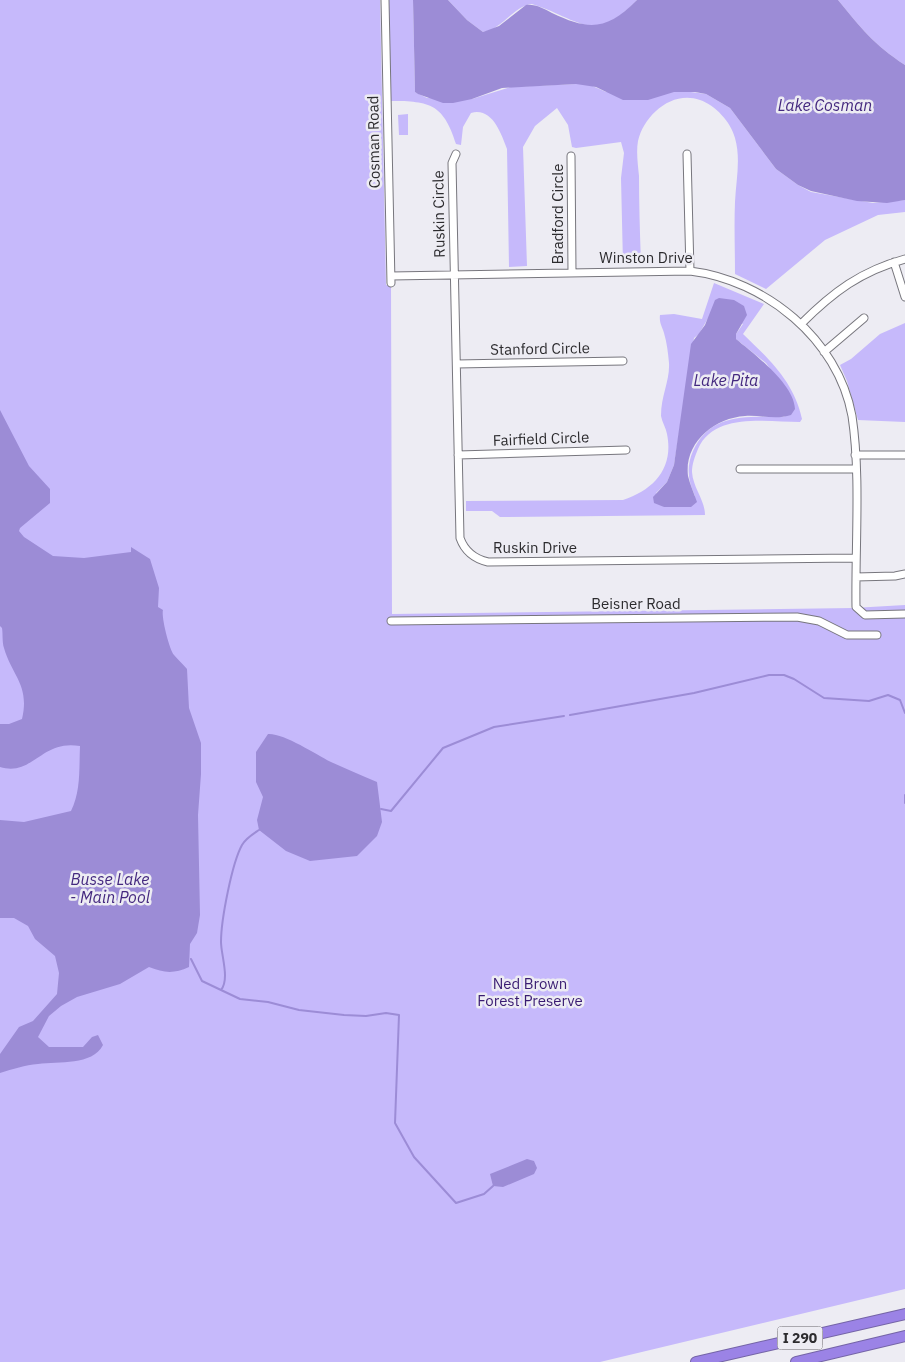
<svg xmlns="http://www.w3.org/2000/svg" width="905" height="1362" font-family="'IBM Plex Sans',sans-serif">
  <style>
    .green { fill: #c6b9fb; fill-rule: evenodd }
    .water { fill: #9c8cd6 }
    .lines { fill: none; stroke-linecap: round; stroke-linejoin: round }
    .stream { stroke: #9c8cd6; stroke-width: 2 }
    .minor-casing { stroke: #77767d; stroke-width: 9 }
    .highway-casing { stroke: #7464a6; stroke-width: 12 }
    .minor { stroke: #fff; stroke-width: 7 }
    .highway { stroke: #9b83e6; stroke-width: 10 }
    .labels { text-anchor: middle; stroke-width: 5; stroke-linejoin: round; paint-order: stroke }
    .shield { fill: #edecf3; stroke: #666569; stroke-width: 1 }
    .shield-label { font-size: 14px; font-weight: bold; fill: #2c2b2e }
    .street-label { font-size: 15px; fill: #2c2b2e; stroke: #edecf3 }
    .park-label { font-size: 15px; fill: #3a1c72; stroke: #edecf3 }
    .water-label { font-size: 16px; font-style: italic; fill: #44287f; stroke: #edecf3 }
  </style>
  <rect width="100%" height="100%" fill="#edecf3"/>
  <path class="green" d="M0,0h380l6,285 5,1 1,328 461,-6 52,-3v684l-305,73h-600z
    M385,0h28l2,92 12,6 45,1 39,-12 65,-3h12l18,8 77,-1 23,3 24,14 46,61 22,16 13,7 62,11 32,-3v12l-27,3 -53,25 -59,49 -31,-15c0,-24 -1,-48 0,-72 1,-21 6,-43 0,-64 -4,-16 -20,-33 -35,-38 -28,-10 -56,15 -62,41 -2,11 0,24 1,35 0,29 1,58 2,87l-18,1 -2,-86 3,-25 -3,-11 -45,6 -4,-1 -4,-22 -11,-17 -22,18 -12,21 4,119 -18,1 -2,-118c-6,-16 -15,-42 -36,-36l-8,14 -2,18 -5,-1c-13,-42 -28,-43 -69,-43z
    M448,0h189c-44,46 -57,19 -105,4 -19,2 -30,26 -49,28l-16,-12z
    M838,0h67v65c-32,-21 -43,-36 -67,-65z
    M408,114v21h-9l-1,-20z
    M714,283l50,21 -21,30c27,26 51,48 59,85l-2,3c-33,0 -86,-10 -102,27 -3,7 -6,15 -6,23 1,16 13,28 13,43l-205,2 -8,-6h-26v-10l157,-1c31,-10 51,-32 44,-66 -1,-6 -5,-12 -6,-18 0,-21 9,-35 8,-53 -1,-10 -2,-20 -5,-30 -2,-7 -5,-10 -4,-18l14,-1 28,5zM711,313l32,11 -7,10v5l30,24 28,41 -10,13c-37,0 -73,-5 -91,34 -7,16 -5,30 2,45l-23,11h-8l-8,-14 11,-11 7,-17 20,-127 5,-4z
    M905,323v99l-47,-2 -11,-39 -7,-16 11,-6 29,-25z"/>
  <path class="water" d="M413,0h35l19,20 16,12 16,-6 27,-21c10,-1 18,4 26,8 38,18 55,17 85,-13h201c24,29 35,44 67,65v135l-18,3 -30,-2 -46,-10 -13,-6 -22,-16 -46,-61 -24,-14 -11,-2h-21l-26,8h-25l-27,-13 -20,-3 -74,4 -30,11 -19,4h-10l-25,-9 -3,-2z
    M719,298l15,2 10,6 3,9 -11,19v5c18,15 58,45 59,70l-4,6c-15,5 -30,0 -46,1 -31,2 -61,27 -57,60 2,9 6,17 9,26l-6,5h-27l-10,-4 -1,-6 14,-15 7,-17 17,-121 14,-19 10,-25z
    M0,410l29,56 21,23v14l-30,25 -1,3 5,6 29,19 31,2 47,-6v-5l19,12 9,29 -1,19 5,3c-2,6 6,39 11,45 4,5 9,9 13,14l2,39 12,35v31l-3,41 2,100 -3,18 -7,11 -1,23c-15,7 -25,6 -40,0l-29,17 -43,13 -16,9 -12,10 -11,21 11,10h34l9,-10 6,-2 5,10c-11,21 -44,16 -65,19 -13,1 -25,5 -38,9v-19l19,-27 14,-6 24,-27 2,-21 -4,-17 -20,-17 -7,-13 -14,-8h-14v-98l24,2 47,-11c10,-20 8,-43 9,-65 -39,-7 -47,31 -80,21v-43h9l13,-5c8,-34 -10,-43 -18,-71 -2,-6 -1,-14 -2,-20l-2,-2z
    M268,734c16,-1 47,20 63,28 15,7 30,13 46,20l5,40 -5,14 -20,20 -47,5 -24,-10 -27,-21 -2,-10 6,-23 -7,-15v-30z
    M527,1159l7,2 3,7 -3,6 -31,13 -10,-1 -3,-12z"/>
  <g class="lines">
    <path class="stream" d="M570,715l124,-22 75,-18h15l10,4 30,19 45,3 19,-6 12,5 5,13
      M905,795v8
      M381,809l10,2 52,-63 51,-21 70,-11
      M191,959l11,22 38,18 28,3 31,8 45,5 22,1 20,-3 13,2 -4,108 19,34 42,46 28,-9 9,-8
      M221,990c9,-11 0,-35 0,-48 0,-22 11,-79 21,-97 4,-7 11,-11 17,-15"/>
    <g class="minor-casing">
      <path id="minor" d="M385,0l6,283
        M456,154l-4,9 8,375c5,14 15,21 28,24l367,-4
        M687,154l3,117
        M571,156l1,116
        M894,262l11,35
        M391,276l299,-5c75,9 148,68 162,145 9,59 3,131 4,191l9,8 40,-1
        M801,324c32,-32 60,-53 104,-65
        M824,352l40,-34
        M457,364l166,-3
        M458,455l168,-5
        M855,455h50
        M740,469h115
        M856,577l39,-1 10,-2
        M391,621l406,-4 22,4 28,14h30"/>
    </g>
    <g class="highway-casing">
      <path id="highway" d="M696,1362l209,-48
        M796,1362l109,-26"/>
    </g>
    <use href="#minor" class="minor"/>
    <use href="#highway" class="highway"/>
  </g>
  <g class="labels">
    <rect class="shield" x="777.5" y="1326.5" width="45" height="23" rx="4"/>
    <g class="shield-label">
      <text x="800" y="1343">I 290</text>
    </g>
    <g class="street-label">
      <text transform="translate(374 142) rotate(-91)" y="5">Cosman Road</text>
      <text transform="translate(439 214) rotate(-91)" y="5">Ruskin Circle</text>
      <text transform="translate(558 214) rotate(-90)" y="5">Bradford Circle</text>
      <text x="646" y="263">Winston Drive</text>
      <text transform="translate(540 349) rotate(-1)" y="5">Stanford Circle</text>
      <text transform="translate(541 439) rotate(-2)" y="5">Fairfield Circle</text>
      <text x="535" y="553">Ruskin Drive</text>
      <text x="636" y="609">Beisner Road</text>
    </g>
    <g class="park-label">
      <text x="530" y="989">Ned Brown<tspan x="530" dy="17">Forest Preserve</tspan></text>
    </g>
    <g class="water-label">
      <text x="825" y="111">Lake Cosman</text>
      <text x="726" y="386">Lake Pita</text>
      <text x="110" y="885">Busse Lake<tspan x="110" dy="18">- Main Pool</tspan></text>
    </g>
  </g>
</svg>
